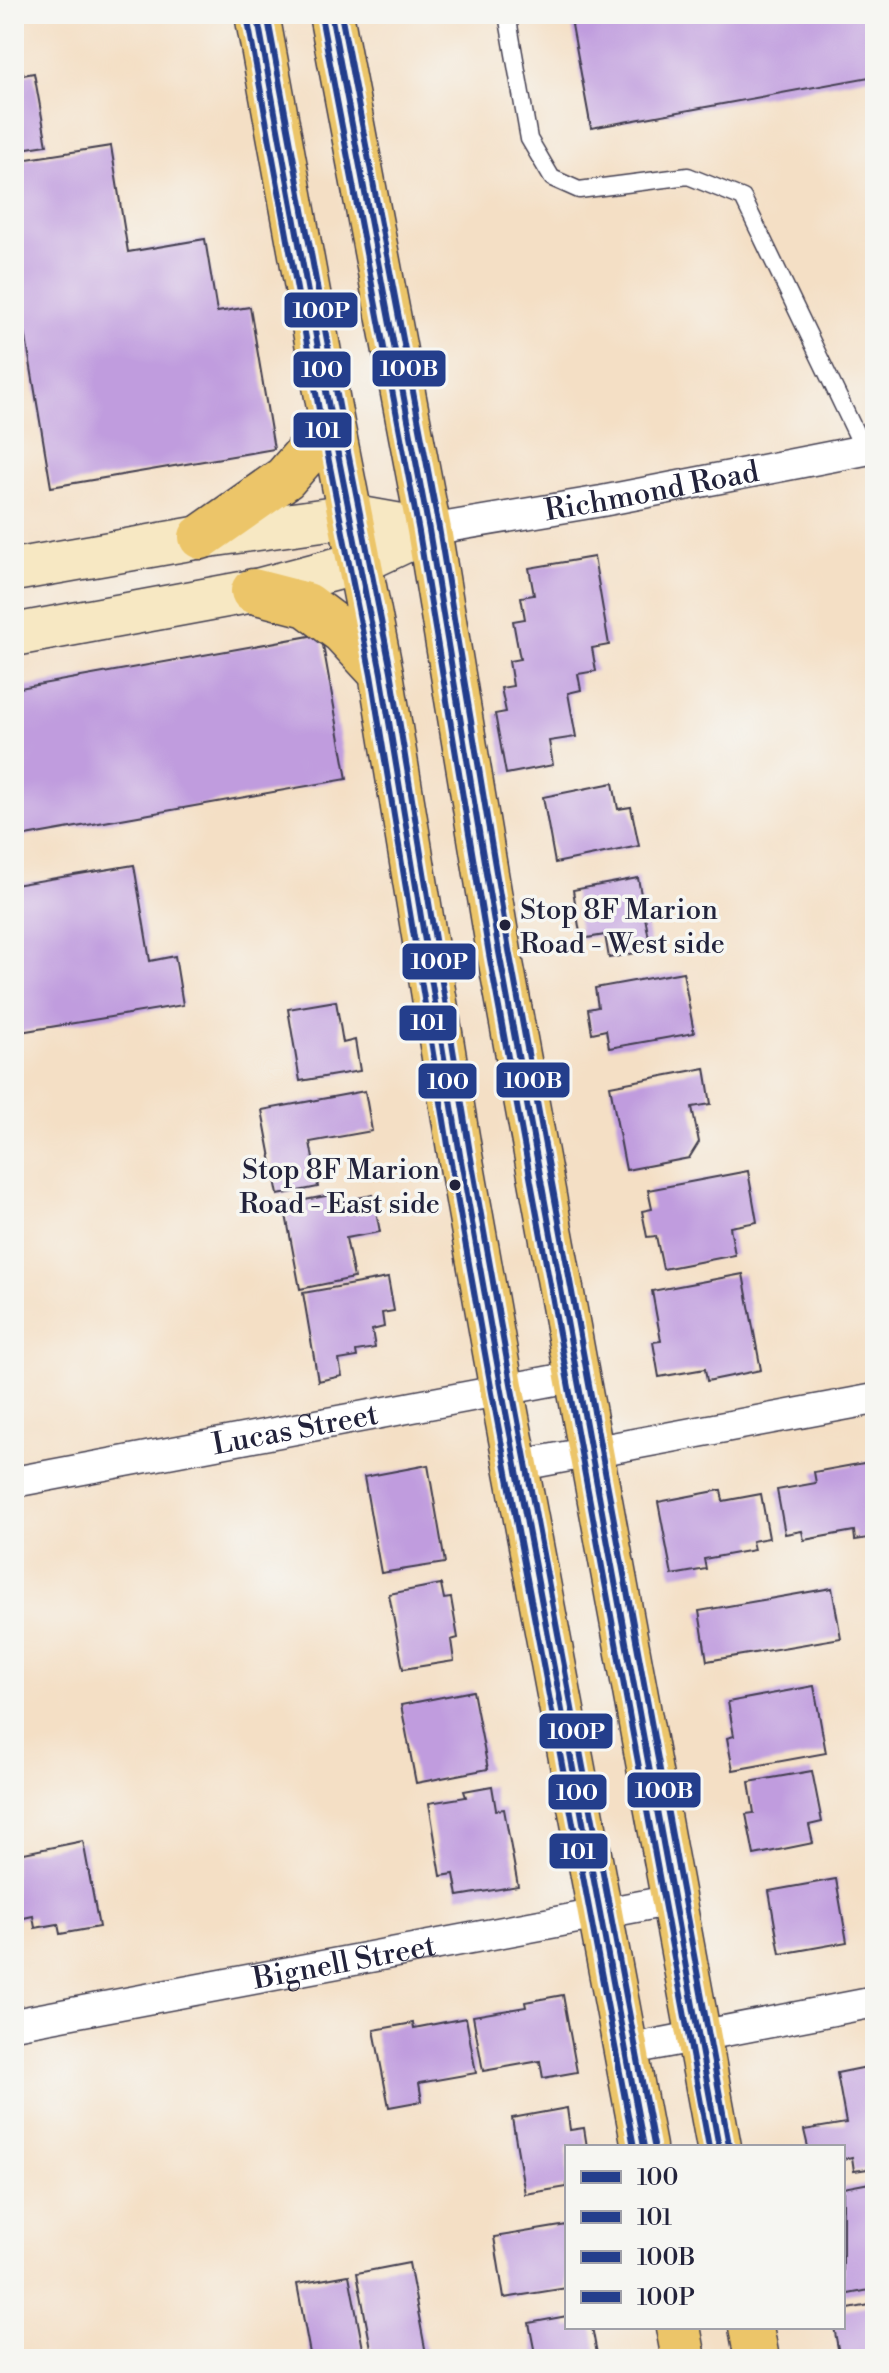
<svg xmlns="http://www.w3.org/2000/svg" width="889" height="2373" font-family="'Libre Bodoni',serif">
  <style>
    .building { fill: #c09cde }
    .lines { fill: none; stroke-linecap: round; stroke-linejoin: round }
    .lane-casing { stroke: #423e50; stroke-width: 19 }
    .street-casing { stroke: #423e50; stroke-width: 33 }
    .secondary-casing { stroke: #423e50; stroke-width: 45 }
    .primary-casing { stroke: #423e50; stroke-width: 47 }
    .lane { stroke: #fff; stroke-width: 16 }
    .street { stroke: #fff; stroke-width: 30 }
    .secondary { stroke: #f7e8c3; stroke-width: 42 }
    .primary { stroke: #ecc569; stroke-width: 44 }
    .bus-1-casing { stroke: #f6f6f2; stroke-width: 12 }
    .bus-2-casing { stroke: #f6f6f2; stroke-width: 12 }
    .bus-3-casing { stroke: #f6f6f2; stroke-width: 12 }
    .bus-4-casing { stroke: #f6f6f2; stroke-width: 12 }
    .bus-1 { stroke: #243e8c; stroke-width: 6 }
    .bus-2 { stroke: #243e8c; stroke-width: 6 }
    .bus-3 { stroke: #243e8c; stroke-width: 6 }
    .bus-4 { stroke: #243e8c; stroke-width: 6 }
    .bus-dot { fill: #22223b; stroke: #f6f6f2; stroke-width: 3 }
    .labels { text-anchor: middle; stroke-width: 7; stroke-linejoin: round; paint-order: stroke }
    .bus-label { font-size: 28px; fill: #22223b; stroke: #f6f6f2; text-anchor: start }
    .street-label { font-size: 30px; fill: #22223b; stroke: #f6f6f2 }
    .line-badge { stroke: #f6f6f2; stroke-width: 3 }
    .badge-label { font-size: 22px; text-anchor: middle; font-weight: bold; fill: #fff }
  </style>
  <rect width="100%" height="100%" fill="#f6f6f2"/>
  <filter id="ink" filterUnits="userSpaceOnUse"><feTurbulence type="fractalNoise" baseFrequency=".0125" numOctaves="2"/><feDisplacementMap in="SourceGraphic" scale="16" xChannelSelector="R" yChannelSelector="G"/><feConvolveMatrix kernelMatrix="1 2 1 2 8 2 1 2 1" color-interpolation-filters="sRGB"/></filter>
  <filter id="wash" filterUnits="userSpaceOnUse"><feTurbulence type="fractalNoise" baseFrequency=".006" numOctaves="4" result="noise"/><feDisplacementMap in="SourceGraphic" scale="32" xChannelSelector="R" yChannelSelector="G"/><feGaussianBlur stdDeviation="1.8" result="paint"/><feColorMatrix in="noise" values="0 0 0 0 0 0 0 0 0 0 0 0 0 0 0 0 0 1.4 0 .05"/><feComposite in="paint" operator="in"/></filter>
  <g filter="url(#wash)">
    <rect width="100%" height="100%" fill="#f4dfc5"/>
    <g id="blocks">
      <path class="building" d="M570,14h305v62l-284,52z
        M16,31l7,44 11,-2 13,72 -33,5z
        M111,146l17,106 77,-13 12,73 33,-5 24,142 -223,38 -37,-221v-105z
        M594,557l15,88 -17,3 4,23 -18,3 3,16 -13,3 8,44 -27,4 4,24 -47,9 -11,-60 11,-2 -5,-24 12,-2 -4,-25 11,-2 -7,-38 12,-2 -4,-22 13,-2 -5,-27z
        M321,634l26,145 -333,59v-149z
        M613,783l5,26 13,-2 8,39 -84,17 -12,-66z
        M134,865l16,96 25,-5 8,49 -169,28v-148z
        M638,878l13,72 -42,8 -4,-23 -24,4 -8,-49z
        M683,972l11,61 -85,15 -3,-18 -14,3 -4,-24 10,-2 -3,-19z
        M336,1001l7,42 12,-3 5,31 -60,10 -12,-72z
        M705,1068l6,36 -19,3 7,35 -10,16 -63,12 -16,-84z
        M365,1091l7,40 -62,11 8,45 -40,8 -16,-85z
        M748,1171l9,51 -27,5 5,28 -72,14 -7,-33 -9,1 -5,-26 10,-2 -4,-19z
        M336,1194l2,8 35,-7 7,37 -34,6 8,40 -54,11 -16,-85z
        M743,1274l18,96 -54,11 -2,-12 -46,8 -6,-35 8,-1 -9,-50z
        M388,1278l6,33 -12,2 2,14 -12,3 3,18 -19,3 1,6 -18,3 3,16 -24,5 -15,-88z
        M875,1461v76l-20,3 -1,-9 -50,9 -2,-9 -17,3 -8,-44 39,-7 -2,-11z
        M428,1465l17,98 -64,10 -17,-96z
        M721,1490l2,11 38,-7 8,44 -17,3 2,9 -50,9 2,10 -34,6 -14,-73z
        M441,1584l3,15 7,-1 7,40 -7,2 3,21 -51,8 -14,-75z
        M832,1588l9,50 -134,23 -8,-50z
        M814,1686l12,67 -93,17 -6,-32 7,-2 -6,-34z
        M473,1691l15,78 -72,14 -15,-78z
        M812,1771l10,51 -13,3 4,18 -59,12 -8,-41 8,-1 -5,-31z
        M492,1786l4,24 8,-1 14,77 -60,10 -4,-22 -13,2 -12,-73 37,-6 -2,-6z
        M83,1841l16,86 -39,7 -2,-10 -23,4 -2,-12 -19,4v-65z
        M836,1879l11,63 -67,12 -11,-63z
        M563,1995l14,77 -34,6 -3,-17 -57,10 -10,-55 53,-9 -1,-5z
        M466,2018l10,55 -57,10 3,18 -33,6 -15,-77 39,-7 1,5z
        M872,2066l3,17v85l-21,3 -2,-14 -9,2v-12h-35l-4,-17 42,-7 -9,-50z
        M567,2108l3,22 14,-2 3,19h-20v40l-42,7 -13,-76z
        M875,2182v107l-32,6v-107z
        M567,2225v63l-63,10 -10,-61z
        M409,2263l18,96h-54l-16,-86z
        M349,2275l16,84h-54l-14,-75z
        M875,2304v55h-35l-6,-32h9v-17z
        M567,2316v11h25l6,32h-62l-7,-36z"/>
    </g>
  </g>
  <g filter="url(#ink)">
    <use href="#blocks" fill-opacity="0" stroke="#423e50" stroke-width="2"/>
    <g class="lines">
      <g class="lane-casing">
        <path id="lane" d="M507,14l22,125 23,39 27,12 109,-14 55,22 121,252"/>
      </g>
      <g class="street-casing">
        <g id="street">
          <path id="s1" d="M429,530l173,-29 273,-53"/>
          <path d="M516,1466l359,-67"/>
          <path id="s2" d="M14,1482l563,-106"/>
          <path id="s3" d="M14,2024l659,-124"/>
          <path d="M626,2050l249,-48"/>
        </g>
      </g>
      <g class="secondary-casing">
        <path id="secondary" d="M14,570l187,-33 149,-21 79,14
          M14,635l239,-44 106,-28 70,-33"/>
      </g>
      <g class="primary-casing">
        <path id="primary" d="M257,14l75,410 49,249 79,482 42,236 142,756
          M331,14l98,516 70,422 220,1195
          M201,537l84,-59 47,-54
          M253,591l54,14 36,27 38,41
          M678,2327l6,32
          M751,2327l6,32"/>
      </g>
      <use href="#lane" class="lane"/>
      <use href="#street" class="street"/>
      <use href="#secondary" class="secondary"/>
      <use href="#primary" class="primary"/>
      <g class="bus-1-casing">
        <path id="bus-1" d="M257,14l75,410 49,249 79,482 42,236 142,756
          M331,14l98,516 70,422 220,1195"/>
      </g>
      <g class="bus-2-casing">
        <path id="bus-2" d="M247,16l75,410 49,249 79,482 42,236 142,754
          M321,16l98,516 70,422 220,1193"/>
      </g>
      <g class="bus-3-casing">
        <path id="bus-3" d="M341,14l98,514 70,422 220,1195"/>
      </g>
      <g class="bus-4-casing">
        <path id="bus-4" d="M267,14l75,408 49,249 79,482 42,236 142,756"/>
      </g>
      <use href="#bus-1" class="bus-1"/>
      <use href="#bus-2" class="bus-2"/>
      <use href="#bus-3" class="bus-3"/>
      <use href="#bus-4" class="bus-4"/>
    </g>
  </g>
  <g class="bus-dot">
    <circle cx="505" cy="925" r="7"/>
    <circle cx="455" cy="1185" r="7"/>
  </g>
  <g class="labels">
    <g class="bus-label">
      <text x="520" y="919">Stop 8F Marion<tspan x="520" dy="34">Road - West side</tspan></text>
      <text x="440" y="1179" text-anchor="end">Stop 8F Marion<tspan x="440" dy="34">Road - East side</tspan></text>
    </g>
    <g class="street-label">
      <text dy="10" stroke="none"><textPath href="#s1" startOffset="226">Richmond Road</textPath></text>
      <text dy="10" stroke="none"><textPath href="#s2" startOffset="286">Lucas Street</textPath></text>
      <text dy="10" stroke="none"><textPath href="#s3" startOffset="336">Bignell Street</textPath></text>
    </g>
  </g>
  <g class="line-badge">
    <rect x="283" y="291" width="76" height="38" rx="8" fill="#243e8c"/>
    <rect x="371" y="349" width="76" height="39" rx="8" fill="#243e8c"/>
    <rect x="292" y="350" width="60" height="39" rx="8" fill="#243e8c"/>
    <rect x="292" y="411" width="61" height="38" rx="8" fill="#243e8c"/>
    <rect x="401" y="942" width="76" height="39" rx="8" fill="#243e8c"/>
    <rect x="398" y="1004" width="60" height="38" rx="8" fill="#243e8c"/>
    <rect x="495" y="1061" width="76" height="38" rx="8" fill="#243e8c"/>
    <rect x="417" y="1062" width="61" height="38" rx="8" fill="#243e8c"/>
    <rect x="538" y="1712" width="76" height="38" rx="8" fill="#243e8c"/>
    <rect x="626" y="1771" width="76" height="38" rx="8" fill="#243e8c"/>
    <rect x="547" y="1773" width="61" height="38" rx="8" fill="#243e8c"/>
    <rect x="548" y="1832" width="61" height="38" rx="8" fill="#243e8c"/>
  </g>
  <g class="badge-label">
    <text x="321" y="318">100P</text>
    <text x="409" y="376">100B</text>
    <text x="322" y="377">100</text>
    <text x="323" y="438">101</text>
    <text x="439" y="969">100P</text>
    <text x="428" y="1030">101</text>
    <text x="533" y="1088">100B</text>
    <text x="448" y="1089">100</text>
    <text x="576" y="1739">100P</text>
    <text x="664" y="1798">100B</text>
    <text x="577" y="1800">100</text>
    <text x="578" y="1859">101</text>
  </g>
  <rect width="889" height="2373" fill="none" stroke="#f6f6f2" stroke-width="48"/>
  <rect x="565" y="2145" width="280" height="184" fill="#f6f6f2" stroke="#a1a1a9" stroke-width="2"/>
  <rect x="581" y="2171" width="40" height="12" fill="#243e8c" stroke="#a1a1a9" stroke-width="2"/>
  <text x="637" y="2185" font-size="24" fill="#22223b">100</text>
  <rect x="581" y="2211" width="40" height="12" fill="#243e8c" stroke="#a1a1a9" stroke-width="2"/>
  <text x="637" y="2225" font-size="24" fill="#22223b">101</text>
  <rect x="581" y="2251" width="40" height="12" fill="#243e8c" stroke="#a1a1a9" stroke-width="2"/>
  <text x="637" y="2265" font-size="24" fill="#22223b">100B</text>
  <rect x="581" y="2291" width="40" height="12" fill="#243e8c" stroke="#a1a1a9" stroke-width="2"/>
  <text x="637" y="2305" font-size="24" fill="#22223b">100P</text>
</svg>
